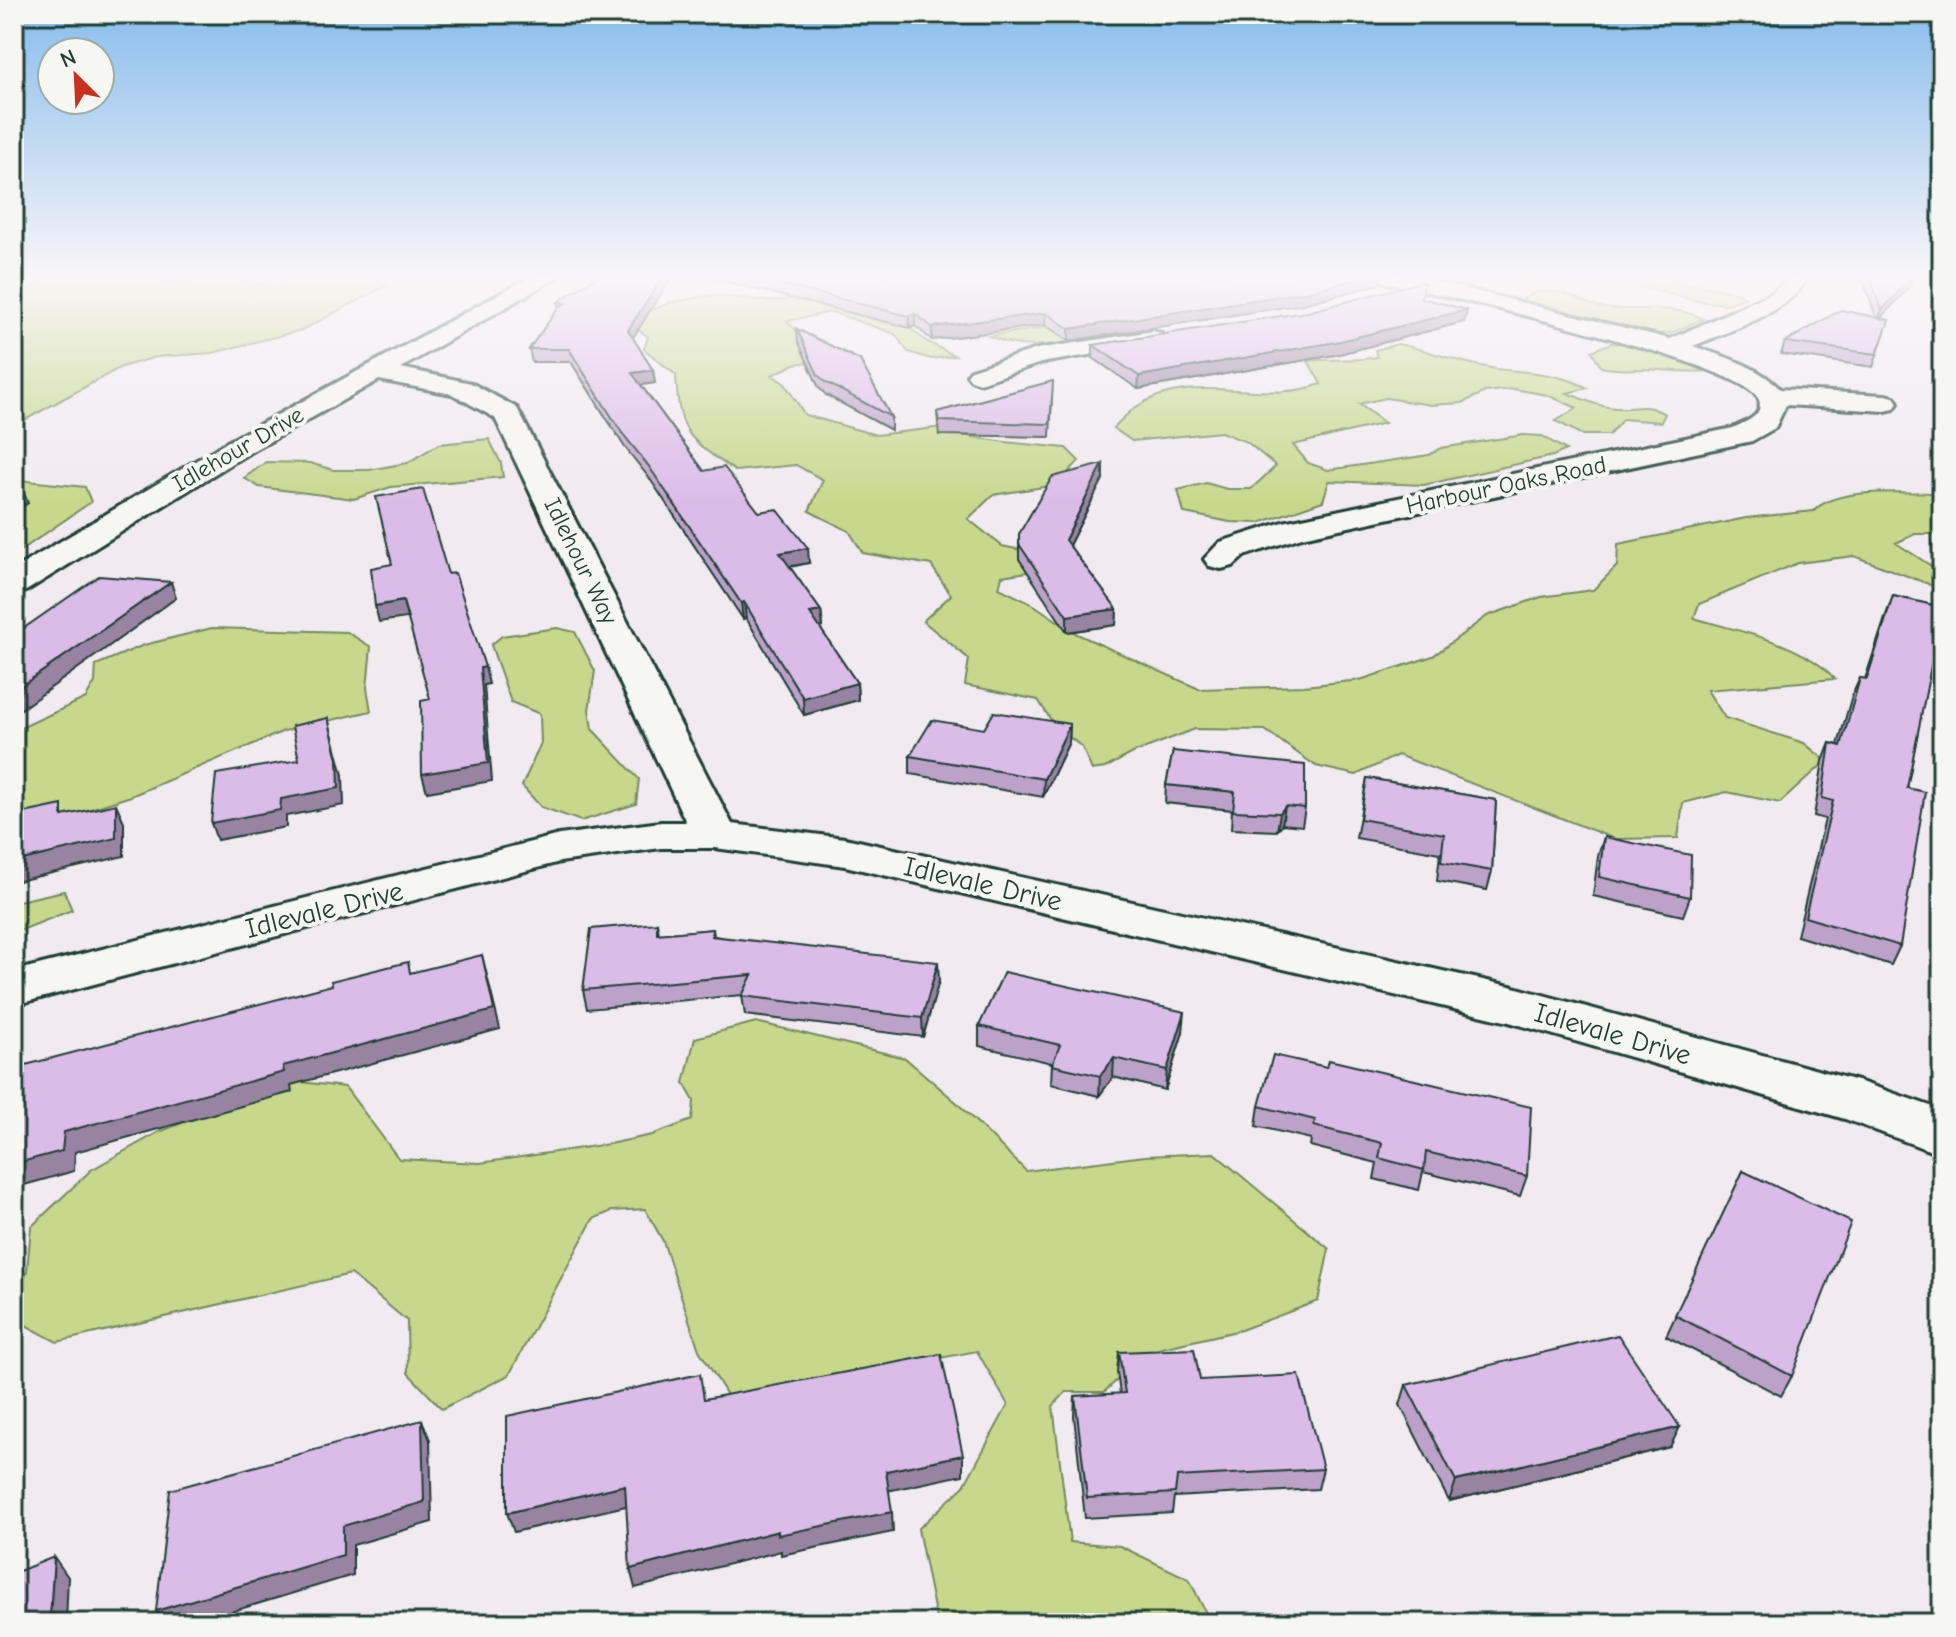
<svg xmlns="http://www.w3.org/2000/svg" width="1956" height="1637" font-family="'Comic Neue',sans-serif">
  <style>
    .green { fill: #c7d88c; stroke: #738a60; stroke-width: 2 }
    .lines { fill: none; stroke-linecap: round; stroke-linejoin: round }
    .minor-casing { stroke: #1f3d34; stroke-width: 6 }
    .minor { fill: #f6f6f2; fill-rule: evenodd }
    .wall { fill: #bca1c8; stroke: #1f3d34; stroke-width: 2 }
    .shaded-wall { fill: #9983a2; stroke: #1f3d34; stroke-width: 2 }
    .building { fill: #dbbbe8; stroke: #1f3d34; stroke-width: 2 }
    .labels { text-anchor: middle; stroke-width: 8; stroke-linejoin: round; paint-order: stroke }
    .far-street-label { font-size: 24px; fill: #1f3d34; stroke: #f6f6f2 }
    .street-label { font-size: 28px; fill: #1f3d34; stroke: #f6f6f2 }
  </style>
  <rect width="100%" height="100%" fill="#f1eaf0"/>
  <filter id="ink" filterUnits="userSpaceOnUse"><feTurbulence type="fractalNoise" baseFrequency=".0125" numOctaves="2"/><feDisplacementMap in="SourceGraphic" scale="16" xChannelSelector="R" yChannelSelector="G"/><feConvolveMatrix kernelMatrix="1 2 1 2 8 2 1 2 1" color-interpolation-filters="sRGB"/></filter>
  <g filter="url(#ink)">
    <path class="green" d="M60,275h83l2,4 20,4 70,-3 42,6 24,-11h65l20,11 -84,44 -90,23 -56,4 -35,10 -107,59v-128l24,-15z
      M1593,275h69l2,4 75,14 6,5 -20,6 -28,-3z
      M1538,291c8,1 17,0 25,2 14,3 26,13 41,15 33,4 69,-5 99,11l-32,14 -21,1 -128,-34z
      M713,295l56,6 35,-3 100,25 22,18 29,15 -24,3 -23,-7 -13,-18 -63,-22 -45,9 36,39 -28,4 -23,11 13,9 20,31 71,20 67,-8 11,7 51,8 61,6 13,13 -23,24 -63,10 -25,24 34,27 33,7 11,16 -44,7 -3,12 35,17 43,29 122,55 105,-3 56,-6 73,-24 54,-40 54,-19 52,-7 24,-24 1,-22 128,-26 68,-7c21,-25 96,-18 128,-18v41h-27l-19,9 46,30v16l-88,-33 -56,7 -99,41 -5,14c46,14 108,24 141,61l-128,11 18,28 79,25 22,18 -46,42 -53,-11 -44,11 -5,35 -63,1 -217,-84 -42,20 -40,-9 -51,-36 -70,-1 -62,24 -28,15 -13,2 -10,-23 -27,-21 -17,-26 -73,-15 4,-26 -46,-38 28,-26 -20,-30 -68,-12 -14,-22 -40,-20 14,-31 -27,-15 -61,6c-47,-33 -56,-36 -59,-96l-32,-26 4,-12 -20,-16 40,-18z
      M1067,324l57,6 -10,5 -38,2 -4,4c-31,6 -54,8 -83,-5z
      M1611,343c33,2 68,13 96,28 -21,2 -41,-1 -63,-2 -16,0 -27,2 -43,-2l-9,-16z
      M1398,344c33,7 65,20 98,25 33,4 61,3 92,19l-21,5c16,6 32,14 49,15 24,2 25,-7 49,6l-4,8 -38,-3 -14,16h-27l-26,-14 21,-13 -30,-13 -34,-6 -28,3 -23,11 -31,2 -45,-7 -27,6 26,19 -92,22 15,18 20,7 101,-15 12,-7 82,-13 19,1 24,14 -13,6 -129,29 -95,-4 -6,20 -64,22 -29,-1 -46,-9 -6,-23 28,-7 21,6h24l25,-23 -29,-24 -26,-10 -89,9 -19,-13c7,-7 15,-15 23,-21 57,-38 126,-1 185,-23l-13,-23c24,-3 45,1 69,-4l-2,-7z
      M489,439l12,24 2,14 -112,10 -37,12 -95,-12 -15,-9 22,-16 44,1 23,7h36l38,-7 32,-19z
      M14,471l4,9 67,7 6,15 -77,53z
      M212,628l135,4 24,15 -4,41 4,23 -87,20 -153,65 -117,37v-102l72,-33 9,-16 1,-17 48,-20z
      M557,628l18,4 20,39 -6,39 3,19 47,50 -3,25 -55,17 -40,-14 -19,-21 19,-43 -1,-29 -29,-12 -20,-57 11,-9z
      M64,891l8,19 -58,23v-31z
      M756,1022l149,36 51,44 70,69 119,-15 69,-3 115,96 -11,52 -77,29 -92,21 -45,41h-38l-13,14 17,136 50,4 69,33 22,44h-274l-19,-94 46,-43 44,-81 -31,-54 -164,31 -79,24 -35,-56 -36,-109 -18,-32 -33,2 -19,8 -84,156 -67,34 -34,-36 -1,-52 -56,-47 -294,68 -43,-23v-15l13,-33 4,-44 60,-57 68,-38 132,-51 54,6 54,72 81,4 129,-19 43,-9 40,-15 2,-19 -10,-18 11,-45z"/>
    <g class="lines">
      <g class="minor-casing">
        <path id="minor" d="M534,275h27l-160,93 70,15 46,25 215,416 113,14 665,148 351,96 81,28v45l-97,-36 -336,-97 -664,-156 -130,-18h-54l-101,14 -546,143v-34l545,-136 102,-13h25l-191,-404 -43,-24 -73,-14 -137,77 -216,134 -12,3v-25l208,-124z
          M1373,275h37l260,64 102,-46 11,-9 2,-9h22c-9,35 -82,57 -114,71 31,11 64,19 87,43l105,6 9,2 4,6 -4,6 -9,2 -99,-6 -11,23 -23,13 -450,96 -58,19 -11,10 -12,3 -12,-3 -5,-7 16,-17 63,-20 450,-94c12,-6 31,-12 26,-28 -10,-37 -331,-108 -383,-120z
          M1153,331l8,2 4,5 -4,5 -120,20 -61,20 -9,-3 -4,-5 4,-5 66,-21z"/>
      </g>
      <use href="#minor" class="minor"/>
    </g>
    <path class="wall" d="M599,275l34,63 22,45 -14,2 63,86 55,41 50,51 -19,4 31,44 2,16 -3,1 37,55 1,17 -54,15 -58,-97 -3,1 -93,-140 -26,-33 -53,-84h-39l-3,-13 30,-41 -1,-6z
      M700,275h682l-2,9 -77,20 -234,37 -24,-16 -113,15 -17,-14 -5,2z
      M1496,275h51l-30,4z
      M1861,275h53l-4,11 -29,32 8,2 -16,47 -92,-13 4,-12 91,-25z
      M1422,298l45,12 -3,12 -129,33 -197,34 -45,-31v-13z
      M797,329l94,88v13l-65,-35 -7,-7 -21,-47z
      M1053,381l-3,56 -111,-2 -2,-23z
      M1103,464v15l-34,66 48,64 -1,16 -49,7 -48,-73v-25z
      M1893,596l49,11v62l-5,12 -9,-2 -21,109 -7,158 -9,19 -94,-29 28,-117 -11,-3 9,-55 7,-18 8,2 14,-50 8,-17 5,1 22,-67z
      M1070,724l-1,18 -26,55 -133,-23v-18l74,-27z
      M1173,751l132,57 -3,18 -20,-2 -5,7 -46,-2 1,-19 -67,-7 1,-18z
      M1367,778l129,22 -4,71 -5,19 -50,-9 3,-28 -84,-15z
      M1604,837l86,60 -7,19 -90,-20 5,-40z
      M657,923l2,11 54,-5 1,7 225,45 -16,56 -178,-22 -3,-20 -155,14 -4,-19z
      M979,1026l204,6 -18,58 -52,-13 -14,19 -48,-12 1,-21 -73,-17z
      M1327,1067l200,109 -7,20 -97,-24 -4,18 -45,-11 3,-16 -67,-17 1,-7 -55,-13 3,-20z
      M1743,1171l49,205 -11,20 -115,-60z
      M1119,1352l81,28 123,89 -5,20 -144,8 -2,16 -87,5 -11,-102 1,-20 45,-2 -3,-22z
      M1406,1385l264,62 -221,54 -49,-96z"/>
    <path class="shaded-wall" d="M664,275h9l-43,67 -2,-12z
      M1374,275h8l-2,9 -77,20 -234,37v-12z
      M1518,275h29l-30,4z
      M1914,275l-4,11 -33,36 5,-12z
      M1467,310l-3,12 -129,33 -197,34 1,-13z
      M1046,313l-1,12 -113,15v-13z
      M915,314v12l-5,2 -1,-12z
      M653,370l2,13 -21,3 -2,-13z
      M1103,464v15l-39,76 1,-15z
      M22,489l6,14 -14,9v-19z
      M808,548l1,15 -28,5 -1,-15z
      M171,582l5,16 -159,114 -3,-6v-15z
      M403,601l4,17 -28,4 -4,-16z
      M744,602l2,16 -3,1 -2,-16z
      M1117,609l-1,16 -49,7v-16z
      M821,611l2,16 -12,2 -1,-16z
      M485,667l4,17 -5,1 8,96 -65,11 -5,-18 58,-106z
      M857,683l1,17 -54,15 -1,-17z
      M328,718l15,57 1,30 -58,11v11l-69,13 -6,-17 70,-24z
      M1070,724l-1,18 -26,55 1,-18z
      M116,804l8,18v34l-110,26v-20z
      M1285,806l-3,18 -5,7 3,-18z
      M482,955l18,74 -209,56 1,7 -217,60 -1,19 -60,17v-24l50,-32 219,-66z
      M938,962l1,19 -16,56 -1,-19z
      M1185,1012l-2,20 -18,58 2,-20z
      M1114,1058l-1,19 -14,19 1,-20z
      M422,1420l8,20 2,82 -79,23v30l-159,48h-30l-8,-12 187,-85z
      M1680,1427l-10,20 -221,54 7,-20z
      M963,1455v20l-76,16 -1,-20z
      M625,1485l5,20 -116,27 -7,-19z
      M892,1512l1,20 -112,23v-4l-146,37 -5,-19 148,-38z
      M54,1557l14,20 -2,46h-10l-6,-8z"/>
    <path class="building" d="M599,275h65l-36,55 25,40 -21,3 72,98 20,-4 35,45 18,-3 31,39 -28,5 41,58 -11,2 47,70 -54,15 -59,-96 -3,1 -93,-138 -26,-32 -53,-84h-40l30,-42 7,-4 -8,-1z
      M744,275h630l-69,17 -236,37 -23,-16 -114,14 -17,-13 -6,2z
      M1869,275h45l-32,35z
      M1421,282l4,1 -4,15 46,12 -131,32 -197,34 -46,-31 214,-33z
      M1841,310l48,10 -12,34 -92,-12z
      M797,329l63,31 31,57 -66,-35 -7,-7z
      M1053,381l-3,43 -111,-3 -2,-9z
      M1103,464l-38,76 52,69 -50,7 -48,-72v-10l33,-57z
      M423,489l25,85 7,-1 30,94 -5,1 8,95 -66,11 -1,-73 9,-2 -27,-98 -28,5 -4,-38 21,-4 -16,-67z
      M99,576l72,6 -157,109v-56z
      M1893,596l49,11v57l-10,-3 -25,127 18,4 -25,154 -95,-29 28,-116 -11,-3 8,-55 11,3 19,-68 7,1z
      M994,712l76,12 -26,55 -134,-23 22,-36 52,9z
      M328,718l10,41 1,29 -58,11 -1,11 -69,13 5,-49 83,-14 -7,-34z
      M1173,751l132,14v43l-20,-2 -5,7 -47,-2 2,-19 -69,-7z
      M1367,778l129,22 -4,71 -51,-9 3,-28 -84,-15z
      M116,804v34l-102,24v-35l4,-1 1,-12 43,-9v11z
      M1604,837l87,18 -1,42 -91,-20z
      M657,923v11l56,-5 -1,7 226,26 -16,56 -180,-22 10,-21 -169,15 8,-61z
      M482,955l12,55 -211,56 1,6 -220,60 -2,19 -48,13v-96l318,-83 -1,-4 77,-19 2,11z
      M1004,972l181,40 -18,58 -53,-12 -14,18 -48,-11 8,-20 -81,-19z
      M1273,1055l54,12 2,-7 202,47 -4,69 -101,-24 -2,18 -45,-12 3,-15 -68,-17 1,-6 -56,-14z
      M1743,1171l108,51 -59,154 -117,-61z
      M1618,1335l62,92 -224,54 -50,-96z
      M1194,1349l6,31 99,-5 24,94 -146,8 -2,16 -88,5 -12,-102 50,-3 -6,-41z
      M941,1354l22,101 -77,16 6,41 -114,23v-4l-148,38 -5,-84 -118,28v-97l193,-42 4,25z
      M422,1420l2,82 -81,24v29l-187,56 14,-121z
      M54,1557l-4,58 7,1 -1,7h-42v-50z"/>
  </g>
  <linearGradient id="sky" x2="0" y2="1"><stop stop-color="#87bcec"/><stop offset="0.55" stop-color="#f9f6f8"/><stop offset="1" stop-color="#f9f6f8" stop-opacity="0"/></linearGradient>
  <rect width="1956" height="504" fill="url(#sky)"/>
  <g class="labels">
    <g class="far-street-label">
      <text transform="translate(238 449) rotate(-30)" y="8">Idlehour Drive</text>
      <text transform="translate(1506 485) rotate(-12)" y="8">Harbour Oaks Road</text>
      <text transform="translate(581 561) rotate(64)" y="8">Idlehour Way</text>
    </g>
    <g class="street-label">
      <text transform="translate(983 883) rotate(13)" y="10">Idlevale Drive</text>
      <text transform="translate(324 909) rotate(-14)" y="10">Idlevale Drive</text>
      <text transform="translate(1613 1033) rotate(16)" y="10">Idlevale Drive</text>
    </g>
  </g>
  <rect width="1956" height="1637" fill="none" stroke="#f6f6f2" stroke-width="48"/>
  <rect x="24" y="24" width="1908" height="1589" fill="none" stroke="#1f3d34" stroke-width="3" filter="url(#ink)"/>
  <g transform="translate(76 76) rotate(336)"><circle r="38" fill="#f6f6f2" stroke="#a0aca6" stroke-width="2"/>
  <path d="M0-6L14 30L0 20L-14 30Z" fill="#c8321e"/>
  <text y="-12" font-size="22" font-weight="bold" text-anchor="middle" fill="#1f3d34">N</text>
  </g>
</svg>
